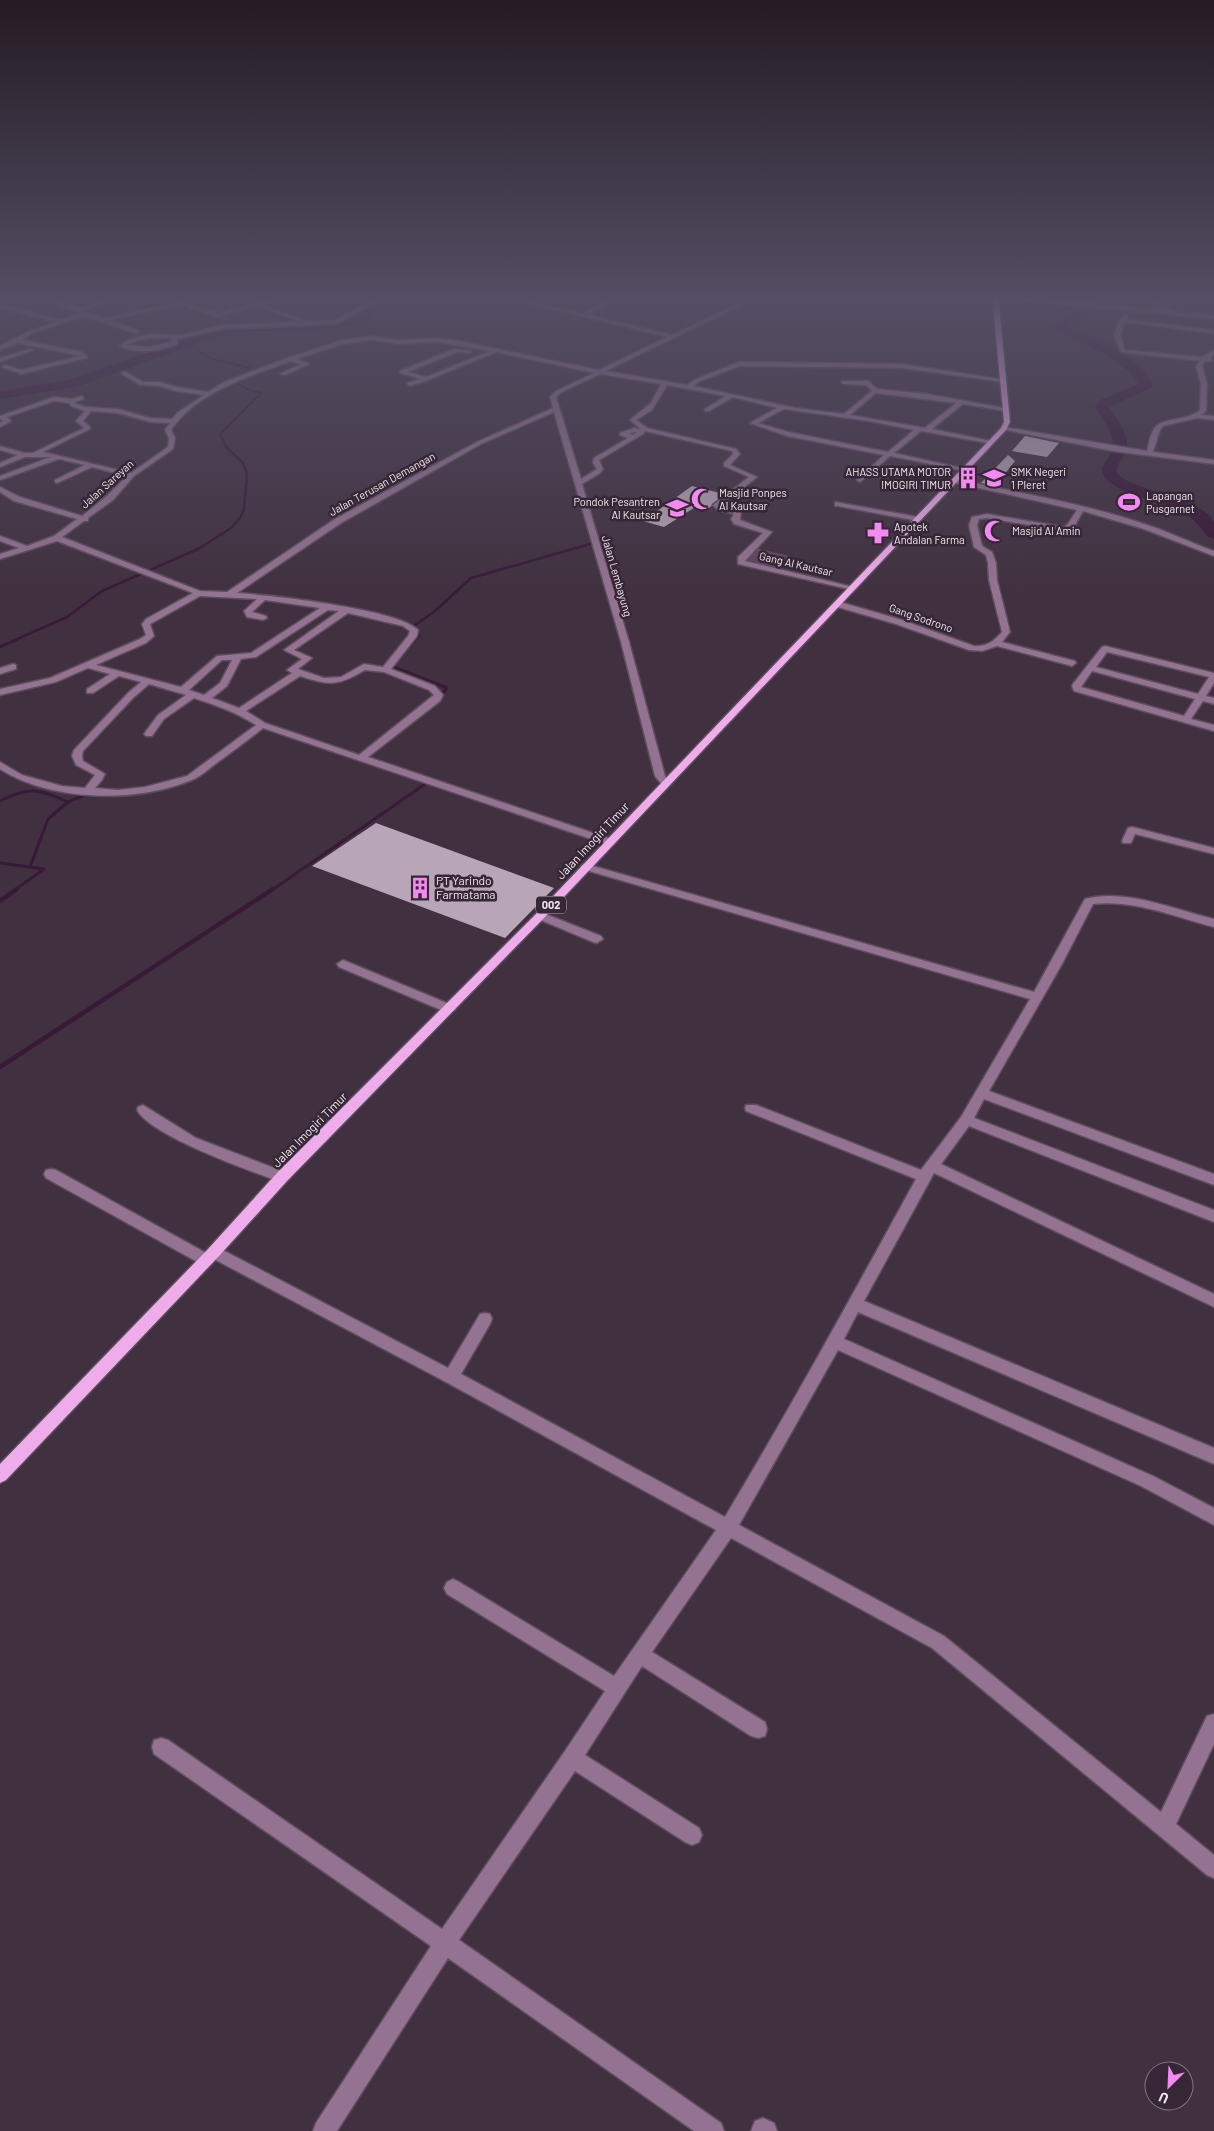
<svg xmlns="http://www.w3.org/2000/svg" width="1214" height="2131" font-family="Barlow,sans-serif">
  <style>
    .green { fill: #644563 }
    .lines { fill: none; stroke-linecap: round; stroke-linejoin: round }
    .stream-far3 { stroke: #391938; stroke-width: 2 }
    .stream-far2 { stroke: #391938; stroke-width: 2.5 }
    .stream-far1 { stroke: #391938; stroke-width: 3 }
    .stream { stroke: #391938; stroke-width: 4.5 }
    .river { fill: #391938; fill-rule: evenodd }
    .building { fill: #b8a5b7 }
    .minor-casing { stroke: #5d4e5c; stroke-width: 3 }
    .major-casing { stroke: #5d4e5c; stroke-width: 3 }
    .minor { fill: #937391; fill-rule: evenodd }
    .major { fill: #eeaceb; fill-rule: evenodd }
    .labels { text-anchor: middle; stroke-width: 5; stroke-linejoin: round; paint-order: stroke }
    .far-poi-label { font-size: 11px; fill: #f1e7f0; stroke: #372736; text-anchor: start }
    .far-street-label { font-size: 11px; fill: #f1e7f0; stroke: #372736 }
    .shield { fill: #372736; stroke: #b9adb8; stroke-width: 1 }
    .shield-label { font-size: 11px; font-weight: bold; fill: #f1e7f0 }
    .street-label { font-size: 12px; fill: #f1e7f0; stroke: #372736 }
    .poi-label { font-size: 12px; fill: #f1e7f0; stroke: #372736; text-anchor: start }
  </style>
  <rect width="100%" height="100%" fill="#413140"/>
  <path class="green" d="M755,548l35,8 -13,14 -32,-8 -3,-3z"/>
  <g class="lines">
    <path class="stream-far3" d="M189,344l20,14 41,10 -13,15 12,7 12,3 -41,41 7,13"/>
    <path class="stream-far2" d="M13,641l54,-24 35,-26 96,-42 33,-21 9,-10 4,-9 3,-36 -4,-10 -18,-17
      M414,641l5,-5 -5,-10 21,-15 36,-33 119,-34"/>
    <path class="stream-far1" d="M0,647l16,-7
      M399,658l16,-18
      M394,663l-1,3 3,2 51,20 -8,10
      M0,801c29,-15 39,-12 68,1l19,-8
      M0,863l44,6 -29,21
      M30,867l18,-48 20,-17
      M272,890l156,-108h-2"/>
    <path class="stream" d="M0,901l17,-12
      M0,1067l273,-178"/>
    <path class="river" d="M387,294h14l-25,17 -4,7 -22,8 -31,5h-64l-30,3 -149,53 -76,12v-8l69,-11 154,-53 32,-4h64l25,-3 20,-7 4,-6z
      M1039,294c17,0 33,4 44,18l-4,8 -12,7c9,6 19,8 29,11 20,8 48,27 57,47l-2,3 -42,19c9,14 25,31 15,48 -4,7 -8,11 -7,19 19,18 90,25 97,49 0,4 0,11 0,16l-6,-2c-9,-12 -17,-21 -31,-28 -18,-8 -76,-18 -75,-41 2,-6 8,-11 10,-18 4,-16 -9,-30 -17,-43l5,-7 39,-16 -11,-13 -24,-18 -48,-22 -2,-3 4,-6 13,-9z"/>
  </g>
  <path class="building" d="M1025,436l34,7 -12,14 -35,-6z
    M1008,455l7,6 -20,25 -14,-3z
    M692,486l32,8 -16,15 -11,-3 -33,21 -21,-6z
    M376,823l178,65 -49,50 -193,-72z"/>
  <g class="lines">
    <g class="minor-casing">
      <path id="minor" d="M28,294h9l11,4 25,-4 -19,6 27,8 35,-14h8l-39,16 2,3 18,5 69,-15 -28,-9h9l63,19 38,-11 37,-8h9l-39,11 41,15 -5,1 -41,-15 -40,11 -39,-12 -69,15 29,11 -2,3 -53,-18 -53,18 -9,6 60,12 5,4v2l-66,16 -19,-7 3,-2 16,5 60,-14 -63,-13 -18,7v-4l27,-14 29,-10 -56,-14v-4l61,16 20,-7z
        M382,294h7l-52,30 -115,5 -45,10v5c-17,7 -41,11 -57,2l8,-6 21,-6 32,1 41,-10 114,-5zM149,338h22l1,4 -23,5 -22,-2 5,-3z
        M490,294h10l83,20 25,-15 -19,-5h10l16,5 -26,16 83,20 86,-41h7l-159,77 81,14 9,-6 43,-17 163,2 104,16 -3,2 -101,-14 -162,-2 -40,15 -7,5 102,22 49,6 28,-23 -6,-6 -23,-1 -2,-3h27l9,8 50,5 82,15 -3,2 -43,-7 -31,25 59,12 2,1v2l-72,-13 -27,22 72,16v2l-76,-15 -30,26 -3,-2 1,-1 26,-24 -97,-19 -37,-13 27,-15 -44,-11 -24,14h-4v-2l21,-13 -59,-11 -15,25 -16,10 11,8 89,21 4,5 -10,11 27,12 -35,28 19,6 -1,9 32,12 -27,29 112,27 -4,2 -115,-26v-7l25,-24 -29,-9 -3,-5 3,-5 -16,-4 -5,-5 36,-28 -25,-11v-3l9,-9 -1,-3 -87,-20 -2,3 -44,26 4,9 -3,4 -18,11 47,158 36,134 6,8 -5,3 -3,-1 -8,-10 -34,-134 -67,-230 -73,32 -140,79 -104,70c32,2 162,16 181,37l-1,6 -26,33 44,17 8,9 -3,6 -72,56 246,83 1,2 -1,2h-8l-343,-116c-16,13 -33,25 -49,37 -7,5 -14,12 -22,15 -56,23 -140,22 -192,-11v-7l22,13 40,11 23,2 10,-13 -19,-10 -4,-9 2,-6 54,-57 13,-11 -22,-6 -26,17h-6v-4l23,-15 -22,-6 -32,14 -56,13v-6l50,-11 90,-39 6,-4 -4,-11 4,-5 47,-26 -136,-52 -57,18v-5l19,-6 -19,-7v-5l27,10 27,-10 23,-17 -63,-18 -14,-9v-5l20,10 62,19 25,-20 20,-20 -35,-9 -35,16 -2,-1v-2l30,-15 -26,-6 -59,21v-4l51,-19h-26l-25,10v-4l18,-8 -18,-5v-4l24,7h9l51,-25 -8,-7 9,-10 -14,-5 -2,-3 -15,-2 -47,16 4,4 -11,6v-4l3,-2 -3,-2v-3l54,-19 18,2 10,-3 2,3 -9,3 1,2 10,3 32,2 32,9 22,1 5,-6 27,-18 -28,-4 -16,-5 -20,-1 -18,-11v-2h4l17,10h17l17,5 31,5 14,-9 65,-25 55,-18 30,-4 26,4 38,-2 18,2 145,30 68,-33zM372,340l26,4 38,-2 54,9 -64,26 -18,-5 49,-20 12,1 3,-2 -18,-2 -54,22v2l20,6 -13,4 2,3 19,-6 68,-28 98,21 -38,18 -6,6 3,11 -76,34 -142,77 -108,73 -27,-1 -138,-54 22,-16h4v-3l25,-18 21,-24 39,-27 2,-11 -4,-8c26,-38 77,-53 120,-69l10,3 -21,10 5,1 24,-11 -12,-5 46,-15zM600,374l61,10 -10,19 -21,17 11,9 -7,-1 -14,5v2l8,3 -34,20 -1,5 4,6 -16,10 -25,-82 4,-4zM876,393l80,10 -31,25 -75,-13zM784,409l85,12 45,9 -26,22 -100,-20 -30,-9zM91,411l27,2 32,9 20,1 -5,7 4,8 -1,9 -37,26 -88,-21 47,-23v-2l-7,-6zM634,432h3l-4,3 -4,-1zM200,596l57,3 -13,12 3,6 16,3 4,-2 -1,-2 -14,-4 13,-12 55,8 -69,45 -34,3 -36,31 -85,-22 50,-22 8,-7 -4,-12 2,-1zM328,610l11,1 -55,39 18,9 -15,11 5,3 -53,35 -27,-10 15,-12 14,-27 15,-2zM348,613l55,13 7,5 -2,5 -25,31 -19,-3 -23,13 -17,1 -26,-9 14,-11 -18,-8zM222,660h10l-12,23 -16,12 -15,-5zM365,670l19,2 45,18 5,5 -75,60 -94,-32 -19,-12 54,-35c30,10 38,10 65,-6zM149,684l37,11 -28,20 -14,19 2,2h6l12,-17 30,-21c21,7 42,14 62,27l-69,51 -42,11 -27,3 -23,-2 7,-8 3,-6 -22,-13 -1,-5 1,-5 51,-54z
        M1158,294h6l-6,11 12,4v2l44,4v4l-221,-21 3,-2 92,6 75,8 -11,-4z
        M1179,294h31l-7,5z
        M1125,314l3,2 -2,3 88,11v4l-89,-12 -5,13 5,15 77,7 12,-7v5l-5,3 3,1v2h-7l-3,5 5,18 -1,26 -4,5 12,1v4l-17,-2 -34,8 -3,4 -7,22 61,8v4l-101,-13 -112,-22 3,-2 143,24c2,-7 3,-16 7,-22 7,-12 35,-8 46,-19l1,-26 -5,-18 4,-5 -79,-9 -7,-17 5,-15z
        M29,349l5,1 -34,12v-4z
        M954,479c66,14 133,25 196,47 22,7 43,18 64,25v5l-70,-27 -61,-18 -9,16 -9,4 -78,-13 -8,1 -2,6 5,21 10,6 4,11 1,17 13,52 -8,10 73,19 1,2 -4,3 -75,-20 -15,5 -13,-1 -73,-26 -62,-18v-4h6l62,18 72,26c13,1 20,-5 28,-14l-13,-52 -1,-17 -2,-8 -12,-8 -5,-22 3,-8 15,-3 77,13 4,-3 9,-14 -125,-28v-2z
        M835,502l83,15 4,2 -4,2 -80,-15h-3z
        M1105,646l109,27v10l-8,13 8,2v6l-11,-3 -12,18 23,6v6l-140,-40 -2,-5 1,-2 29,-37zM1107,652l102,25 -11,17 -102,-27zM1092,671l103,28 -11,17 -103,-29z
        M13,664l3,1v4l-16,5v-6z
        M1132,827l82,21v6l-79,-20 -4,9h-8l-1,-2 6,-13z
        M586,864l448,128 51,-93c39,-11 91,11 129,20v8c-38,-10 -81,-28 -121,-23l-31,60 -73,127 225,83v11l-230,-86 -10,19 240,92v12l-245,-96 -28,38 273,130v13l-280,-134 -70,128 350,147v16l-356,-152 -14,27 309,137 61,32v17l-73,-39 -303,-136 -99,175 205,111 217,176 46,-96 7,-2v30l-38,80 38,31v23l-7,-3 -275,-227 -201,-110 -79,114 113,70 2,7 -2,7 -7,2 -7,-2 -109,-70 -57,89 114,73 3,7 -3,7 -7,3 -7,-3 -110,-71 -116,169 262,183 3,8h-30l-246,-173 -111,173h-24l3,-8 115,-177 -277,-192 -2,-7 2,-7 7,-2 7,2 274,189 123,-178 40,-60 -158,-97 -3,-6 3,-6 6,-3 6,3 155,94 102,-146 -270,-148 -234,-124 -1,6 -5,2 -5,-2 -155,-86 -2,-4 2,-4 5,-1 5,1 152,84 1,-6 5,-2 5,2 229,120 32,-54 5,-1 5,1 2,5 -2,5 -29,50 264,143c67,-112 128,-223 191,-338l-170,-68 -1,-3 1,-3h10l165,65 40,-53 69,-118 -448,-130 -1,-2 1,-2z
        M540,912l61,24 2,3 -6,4 -4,-1 -57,-24 -2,-2z
        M343,960l111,46 2,3 -6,4 -4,-1 -107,-45 -2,-3z
        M143,1105l53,33 91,35 2,4 -2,4 -5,1c-30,-10 -131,-46 -145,-72l1,-3z
        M763,2118l11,5 3,8h-26l4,-10z"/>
    </g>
    <g class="major-casing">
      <path id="major" d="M992,294h6l12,128 -4,8 -462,488 -257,263 -68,75 -213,224 -6,3v-19l209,-216 68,-75 259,-259 465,-486 3,-6z"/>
    </g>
    <use href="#minor" class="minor"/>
    <use href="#major" class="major"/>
  </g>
  <linearGradient id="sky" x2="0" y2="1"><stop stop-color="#241b23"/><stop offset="0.5" stop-color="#544e64"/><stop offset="1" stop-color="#544e64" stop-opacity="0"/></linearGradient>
  <rect width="1214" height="592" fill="url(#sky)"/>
  <defs>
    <g id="building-bare" transform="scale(1.725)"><path d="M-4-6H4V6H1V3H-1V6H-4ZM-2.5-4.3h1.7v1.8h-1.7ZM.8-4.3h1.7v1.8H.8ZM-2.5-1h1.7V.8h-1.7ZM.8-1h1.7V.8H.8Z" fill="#f389f1" stroke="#372736" stroke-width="2.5" paint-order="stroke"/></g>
    <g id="school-bare" transform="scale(1.725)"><path d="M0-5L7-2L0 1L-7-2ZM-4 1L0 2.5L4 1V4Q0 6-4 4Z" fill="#f389f1" stroke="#372736" stroke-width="2.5" paint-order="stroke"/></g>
    <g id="mosque-bare" transform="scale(1.725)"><path d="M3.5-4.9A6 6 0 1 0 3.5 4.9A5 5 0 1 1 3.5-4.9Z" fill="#f389f1" stroke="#372736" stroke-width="2.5" paint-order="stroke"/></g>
    <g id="stadium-bare" transform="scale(1.725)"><path d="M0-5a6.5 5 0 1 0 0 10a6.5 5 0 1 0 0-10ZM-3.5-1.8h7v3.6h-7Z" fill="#f389f1" stroke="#372736" stroke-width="2.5" paint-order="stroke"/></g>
    <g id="pharmacy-bare" transform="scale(1.725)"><path d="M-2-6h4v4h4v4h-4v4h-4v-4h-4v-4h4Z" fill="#f389f1" stroke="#372736" stroke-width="2.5" paint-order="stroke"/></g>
  </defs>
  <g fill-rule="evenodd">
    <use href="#building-bare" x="968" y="478"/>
    <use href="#school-bare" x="994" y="478"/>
    <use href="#mosque-bare" x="702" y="499"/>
    <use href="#stadium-bare" x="1129" y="502"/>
    <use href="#school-bare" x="677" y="508"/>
    <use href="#mosque-bare" x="995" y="531"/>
    <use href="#pharmacy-bare" x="878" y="533"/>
    <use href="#building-bare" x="420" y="888"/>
  </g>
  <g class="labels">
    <g class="far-poi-label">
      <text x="951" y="476" text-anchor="end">AHASS UTAMA MOTOR<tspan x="951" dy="13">IMOGIRI TIMUR</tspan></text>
      <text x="1011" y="476">SMK Negeri<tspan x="1011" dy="13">1 Pleret</tspan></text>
      <text x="719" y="497">Masjid Ponpes<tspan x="719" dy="13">Al Kautsar</tspan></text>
      <text x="1146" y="500">Lapangan<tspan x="1146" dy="13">Pusgarnet</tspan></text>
      <text x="660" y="506" text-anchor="end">Pondok Pesantren<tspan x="660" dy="13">Al Kautsar</tspan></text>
      <text x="894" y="531">Apotek<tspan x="894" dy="13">Andalan Farma</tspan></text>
      <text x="1012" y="535">Masjid Al Amin</text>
    </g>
    <g class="far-street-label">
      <text transform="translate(107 484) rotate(-42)" y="4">Jalan Sareyan</text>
      <text transform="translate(382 484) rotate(-29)" y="4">Jalan Terusan Demangan</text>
      <text transform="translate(796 564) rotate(13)" y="4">Gang Al Kautsar</text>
      <text transform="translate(617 576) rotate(74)" y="4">Jalan Lembayung</text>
      <text transform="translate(921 618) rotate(19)" y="4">Gang Sodrono</text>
    </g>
    <rect class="shield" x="536" y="896.5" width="30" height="17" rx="4"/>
    <g class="shield-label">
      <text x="551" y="909">002</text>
    </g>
    <g class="street-label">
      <text transform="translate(593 841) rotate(-47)" y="4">Jalan Imogiri Timur</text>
      <text transform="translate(310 1130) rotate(-45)" y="4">Jalan Imogiri Timur</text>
    </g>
    <g class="poi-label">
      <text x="436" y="885">PT Yarindo<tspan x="436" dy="14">Farmatama</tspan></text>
    </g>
  </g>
  <g transform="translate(1169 2086) rotate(204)"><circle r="24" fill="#372736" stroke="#817480"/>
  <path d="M0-4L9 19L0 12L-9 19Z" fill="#f389f1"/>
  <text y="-8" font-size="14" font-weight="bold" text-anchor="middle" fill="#f1e7f0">U</text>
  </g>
</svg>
